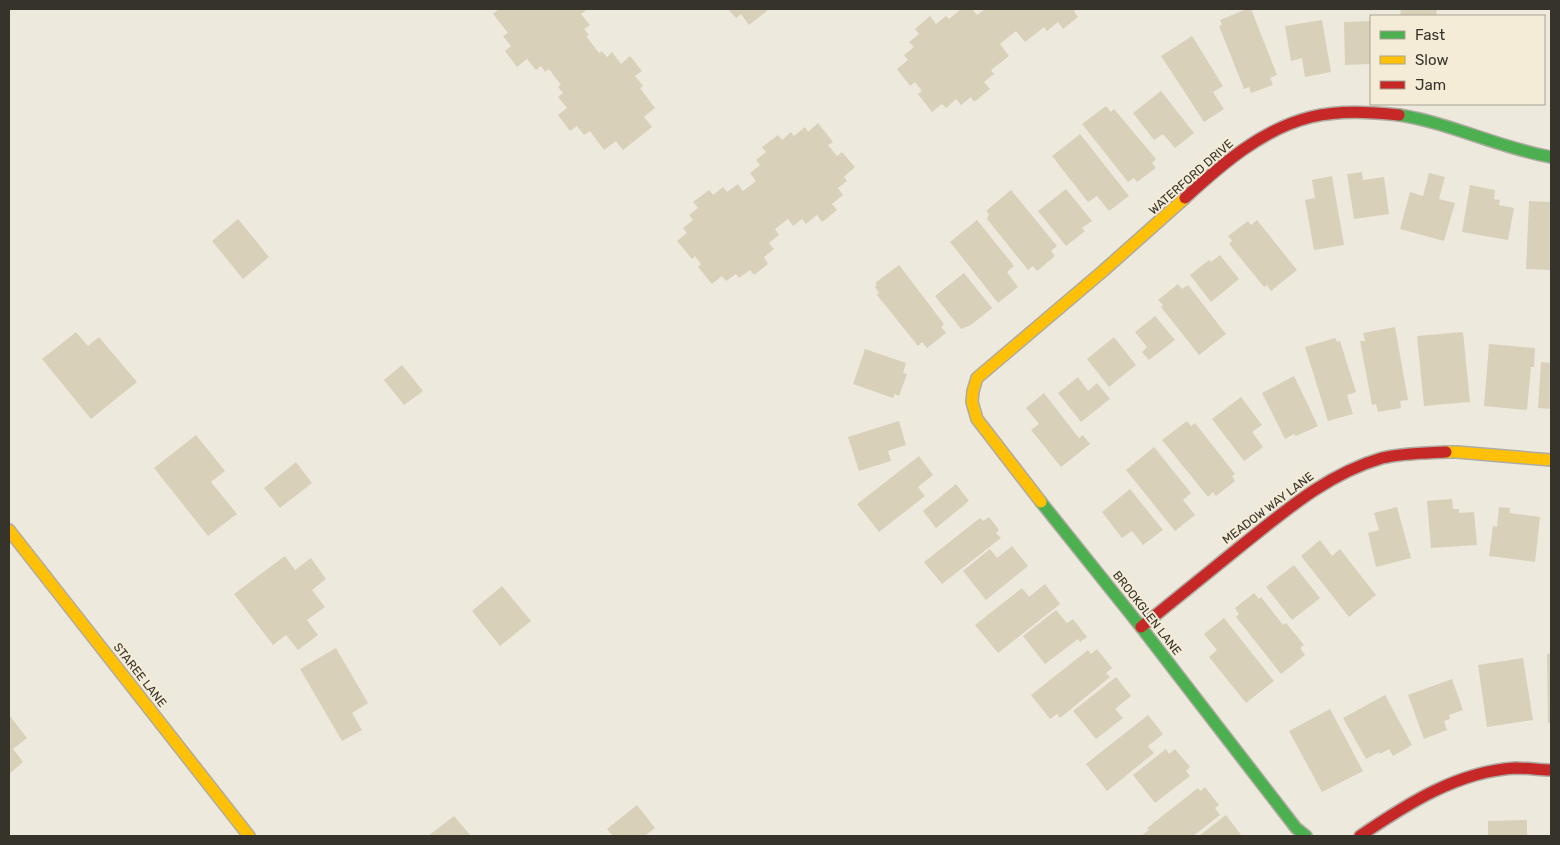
<svg xmlns="http://www.w3.org/2000/svg" width="1560" height="845" font-family="Rubik,sans-serif">
  <style>
    .building { fill: #d9d0ba }
    .lines { fill: none; stroke-linecap: round; stroke-linejoin: round }
    .fast-casing { stroke: #afaba2; stroke-width: 14 }
    .slow-casing { stroke: #afaba2; stroke-width: 14 }
    .jam-casing { stroke: #afaba2; stroke-width: 14 }
    .fast { stroke: #4caf50; stroke-width: 11 }
    .slow { stroke: #ffc107; stroke-width: 11 }
    .jam { stroke: #c62828; stroke-width: 11 }
    .labels { text-anchor: middle; stroke-width: 4; stroke-linejoin: round; paint-order: stroke }
    .street-label { font-size: 12px; fill: #36332b; stroke: #f4ecd7 }
  </style>
  <rect width="100%" height="100%" fill="#eee9dd"/>
  <path class="building" d="M499,9h89l-7,5 9,11 -6,4 5,6 -3,1 13,17 3,-2 5,6 5,-5 9,12 9,-8 12,15 -7,5 8,10 -3,2 15,20 -11,9 8,10 -29,23 -7,-9 -12,9 -14,-19 -6,4 -7,-9 -7,5 -12,-16 9,-7 -9,-11 5,-4 -5,-6 3,-2 -12,-16 -4,3 -4,-6 -5,4 -9,-11 -10,8 -12,-16 6,-5 -8,-10 5,-3 -15,-19z
    M728,9h37l2,2 -18,14 -8,-11 -5,4z
    M961,9h11l5,6 8,-6h92l-3,2 4,6 -15,12 -5,-7 -11,9 -3,-4 -19,15 -9,-11 -16,13 9,12 -18,14 3,4 -10,8 6,7 -16,13 -3,-5 -10,8 -5,-6 -10,9 -4,-4 -10,8 -14,-18 4,-3 -7,-9 -5,4 -13,-17 11,-9 -4,-5 10,-8 -5,-5 10,-8 -4,-5 15,-13 6,8 10,-8 3,3z
    M1247,9h4l26,66 -7,3 3,7 -22,8 -2,-6 -5,2 -25,-63 3,-1 -2,-5z
    M1401,9h36l-1,7h-36z
    M1322,20l9,52 -26,5 -3,-19 -11,3 -6,-35z
    M1371,21v43l-26,1 -1,-43z
    M1192,36l31,50 -10,6 11,17 -20,13 -43,-66z
    M1161,91l33,42 -19,15 -12,-14 -9,6 -21,-27z
    M1106,106l5,6 3,-3 42,50 -4,4 4,5 -19,14 -3,-4 -6,4 -46,-58z
    M818,123l15,19 -5,3 9,11 5,-4 13,15 -11,10 3,4 -9,7 5,7 -11,9 5,6 -15,12 -5,-7 -11,9 -4,-5 -9,7 -5,-7 -13,10 4,6 -10,8 5,6 -10,8 4,7 -14,11 -4,-5 -11,8 -3,-4 -10,7 -4,-5 -10,8 -14,-17 3,-3 -6,-8 -3,3 -15,-18 10,-8 -4,-5 10,-8 -4,-5 9,-7 -5,-6 16,-12 4,5 10,-8 4,5 11,-8 5,7 13,-10 -6,-8 10,-8 -4,-5 10,-8 -4,-5 16,-12 4,5 9,-8 3,4 11,-9 3,5z
    M1080,134l49,62 -20,15 -12,-15 -9,6 -36,-46z
    M1362,172l1,8 21,-3 5,37 -35,5 -7,-45z
    M1429,173l16,4 -6,22 16,4 -11,38 -44,-12 10,-37 13,4z
    M1332,176l12,69 -30,5 -9,-50 10,-2 -3,-18z
    M1470,185l25,5 -1,9 6,1 -1,5 15,3 -6,32 -46,-8z
    M1066,189l26,32 -10,7 3,3 -19,15 -28,-35z
    M1011,190l46,56 -6,5 4,5 -18,15 -4,-5 -5,4 -41,-51 2,-5 -3,-3z
    M1529,201l22,1v68l-25,-1z
    M238,219l31,38 -26,22 -31,-38z
    M977,220l37,46 -7,6 11,15 -20,16 -48,-61z
    M1257,220l40,50 -26,21 -4,-6 -3,2 -35,-43 3,-3 -4,-5 20,-15 3,4z
    M1220,255l19,24 -28,23 -21,-27 19,-15 2,2z
    M899,265l45,59 -3,3 5,6 -19,15 -5,-6 -4,4 -41,-51 2,-2 -4,-6 2,-2 -2,-2z
    M964,273l28,35 -21,17 -10,4 -26,-33z
    M1178,284l4,5 6,-4 38,49 -27,21 -38,-48 2,-2 -5,-5z
    M1155,316l20,24 -26,20 -7,-8 5,-5 -12,-15z
    M1395,327l13,73 -8,1 1,7 -23,4 -2,-8 -4,1 -12,-64h5l-2,-8z
    M76,332l12,14 11,-9 38,45 -46,37 -49,-60z
    M1463,332l7,70 -46,4 -7,-70z
    M1114,337l22,28 -27,22 -22,-28z
    M1335,338l2,4 3,-1 16,51 -9,3 6,19 -25,7 -23,-74z
    M1489,344l46,4 -1,19h-3l-4,43 -43,-4z
    M865,349l41,14 -3,10 4,1 -8,22 -4,-2 -2,4 -40,-14z
    M1541,362l10,1v46l-13,-1z
    M402,365l21,26 -19,14 -20,-25z
    M1294,376l24,50 -22,10 -2,-2 -9,5 -23,-46z
    M1078,377l10,14 9,-8 13,16 -29,23 -23,-29z
    M1044,393l35,45 4,-3 7,9 -29,23 -30,-37 8,-6 -13,-16z
    M1241,397l21,28 -10,7 11,15 -19,14 -32,-42z
    M899,421l7,24 -18,6 3,10 -32,10 -11,-34z
    M1187,421l4,5 4,-3 40,51 -3,2 3,5 -19,15 -3,-4 -5,5 -46,-57z
    M196,435l29,36 -14,11 26,32 -29,22 -54,-68z
    M1154,447l37,46 -8,7 12,15 -20,16 -49,-61z
    M919,456l14,19 -15,12 7,9 -46,36 -22,-28z
    M296,462l16,21 -32,25 -16,-20z
    M956,484l13,17 -33,27 -13,-17z
    M1130,489l33,41 -20,15 -11,-14 -10,7 -20,-26z
    M1452,499l1,10h6v4l15,-1 3,33 -46,3 -4,-47z
    M1397,507l14,51 -35,9 -8,-34 11,-3 -5,-17z
    M1499,507l11,1v5l30,4 -5,45 -46,-6 4,-30 4,1z
    M989,517l10,13 -3,3 5,5 -59,46 -18,-22 56,-44 3,3z
    M1320,540l12,16 8,-7 36,46 -27,22 -48,-61z
    M1012,546l16,20 -42,34 -23,-29 27,-22 7,9z
    M285,556l10,14 16,-12 15,21 -14,11 13,17 -18,13 11,15 -20,15 -12,-15 -13,10 -39,-51z
    M1294,565l26,33 -28,22 -26,-33z
    M1045,584l15,20 -62,49 -23,-28 47,-37 7,9z
    M502,586l29,35 -31,25 -28,-35z
    M1254,593l5,6 2,-2 22,28 3,-2 18,22 -4,3 5,7 -24,19 -45,-57 3,-3 -4,-6z
    M1056,610l11,13 6,-4 14,18 -7,5 -2,-3 -33,25 -22,-28z
    M1224,618l50,63 -28,22 -37,-46 8,-7 -13,-16z
    M336,648l32,55 -16,10 10,17 -20,11 -42,-72z
    M1097,649l15,19 -6,5 4,4 -50,41 -3,-4 -7,5 -19,-24 57,-45 3,4z
    M1547,654h4v69h-3z
    M1523,658l10,62 -46,7 -9,-62z
    M1116,677l15,19 -16,13 8,9 -27,21 -23,-28z
    M1452,679l11,31 -14,5 1,4 -6,2 3,9 -23,9 -16,-44z
    M1385,695l27,50 -19,11 -4,-7 -9,5 -1,-2 -13,7 -23,-41z
    M1330,709l33,62 -41,21 -33,-61z
    M9,715l18,23 -14,11 10,13 -14,12z
    M1148,715l15,19 -15,12 6,7 -47,38 -21,-27z
    M1166,749l3,5 6,-5 15,18 -4,4 4,5 -35,27 -22,-28z
    M1205,787l14,18 -4,3 5,7 -27,21h-52l8,-6 -2,-2 51,-40 2,3z
    M637,805l18,23 -10,8h-32l-6,-7z
    M1226,815l15,20 -2,1h-40z
    M454,816l17,20h-43z
    M1527,820v16h-39v-15z"/>
  <g class="lines">
    <g class="fast-casing">
      <path id="fast" d="M1399,115c52,8 100,33 152,42
        M1041,502l100,125 155,201 10,8"/>
    </g>
    <g class="slow-casing">
      <path id="slow" d="M1446,452h11l94,8
        M1041,502l-64,-83 -5,-17 1,-11 4,-13 126,-107 82,-73
        M9,530l240,306"/>
    </g>
    <g class="jam-casing">
      <path id="jam" d="M1185,198c36,-33 77,-69 126,-81 29,-7 59,-5 88,-2
        M1141,627c33,-27 67,-54 100,-81 44,-35 86,-72 141,-88 20,-5 43,-5 64,-6
        M1360,836c47,-32 98,-65 156,-68 12,0 24,2 35,2"/>
    </g>
    <use href="#fast" class="fast"/>
    <use href="#slow" class="slow"/>
    <use href="#jam" class="jam"/>
  </g>
  <g class="labels">
    <g class="street-label">
      <text transform="translate(1191 177) rotate(-41)" y="4">WATERFORD DRIVE</text>
      <text transform="translate(1268 508) rotate(-37)" y="4">MEADOW WAY LANE</text>
      <text transform="translate(1147 613) rotate(52)" y="4">BROOKGLEN LANE</text>
      <text transform="translate(140 675) rotate(52)" y="4">STAREE LANE</text>
    </g>
  </g>
  <rect width="1560" height="845" fill="none" stroke="#36332b" stroke-width="20"/>
  <rect x="1370" y="15" width="175" height="90" fill="#f4ecd7" stroke="#a8a292"/>
  <rect x="1380" y="31" width="25" height="8" fill="#4caf50" stroke="#a8a292"/>
  <text x="1415" y="40" font-size="15" fill="#36332b">Fast</text>
  <rect x="1380" y="56" width="25" height="8" fill="#ffc107" stroke="#a8a292"/>
  <text x="1415" y="65" font-size="15" fill="#36332b">Slow</text>
  <rect x="1380" y="81" width="25" height="8" fill="#c62828" stroke="#a8a292"/>
  <text x="1415" y="90" font-size="15" fill="#36332b">Jam</text>
</svg>
